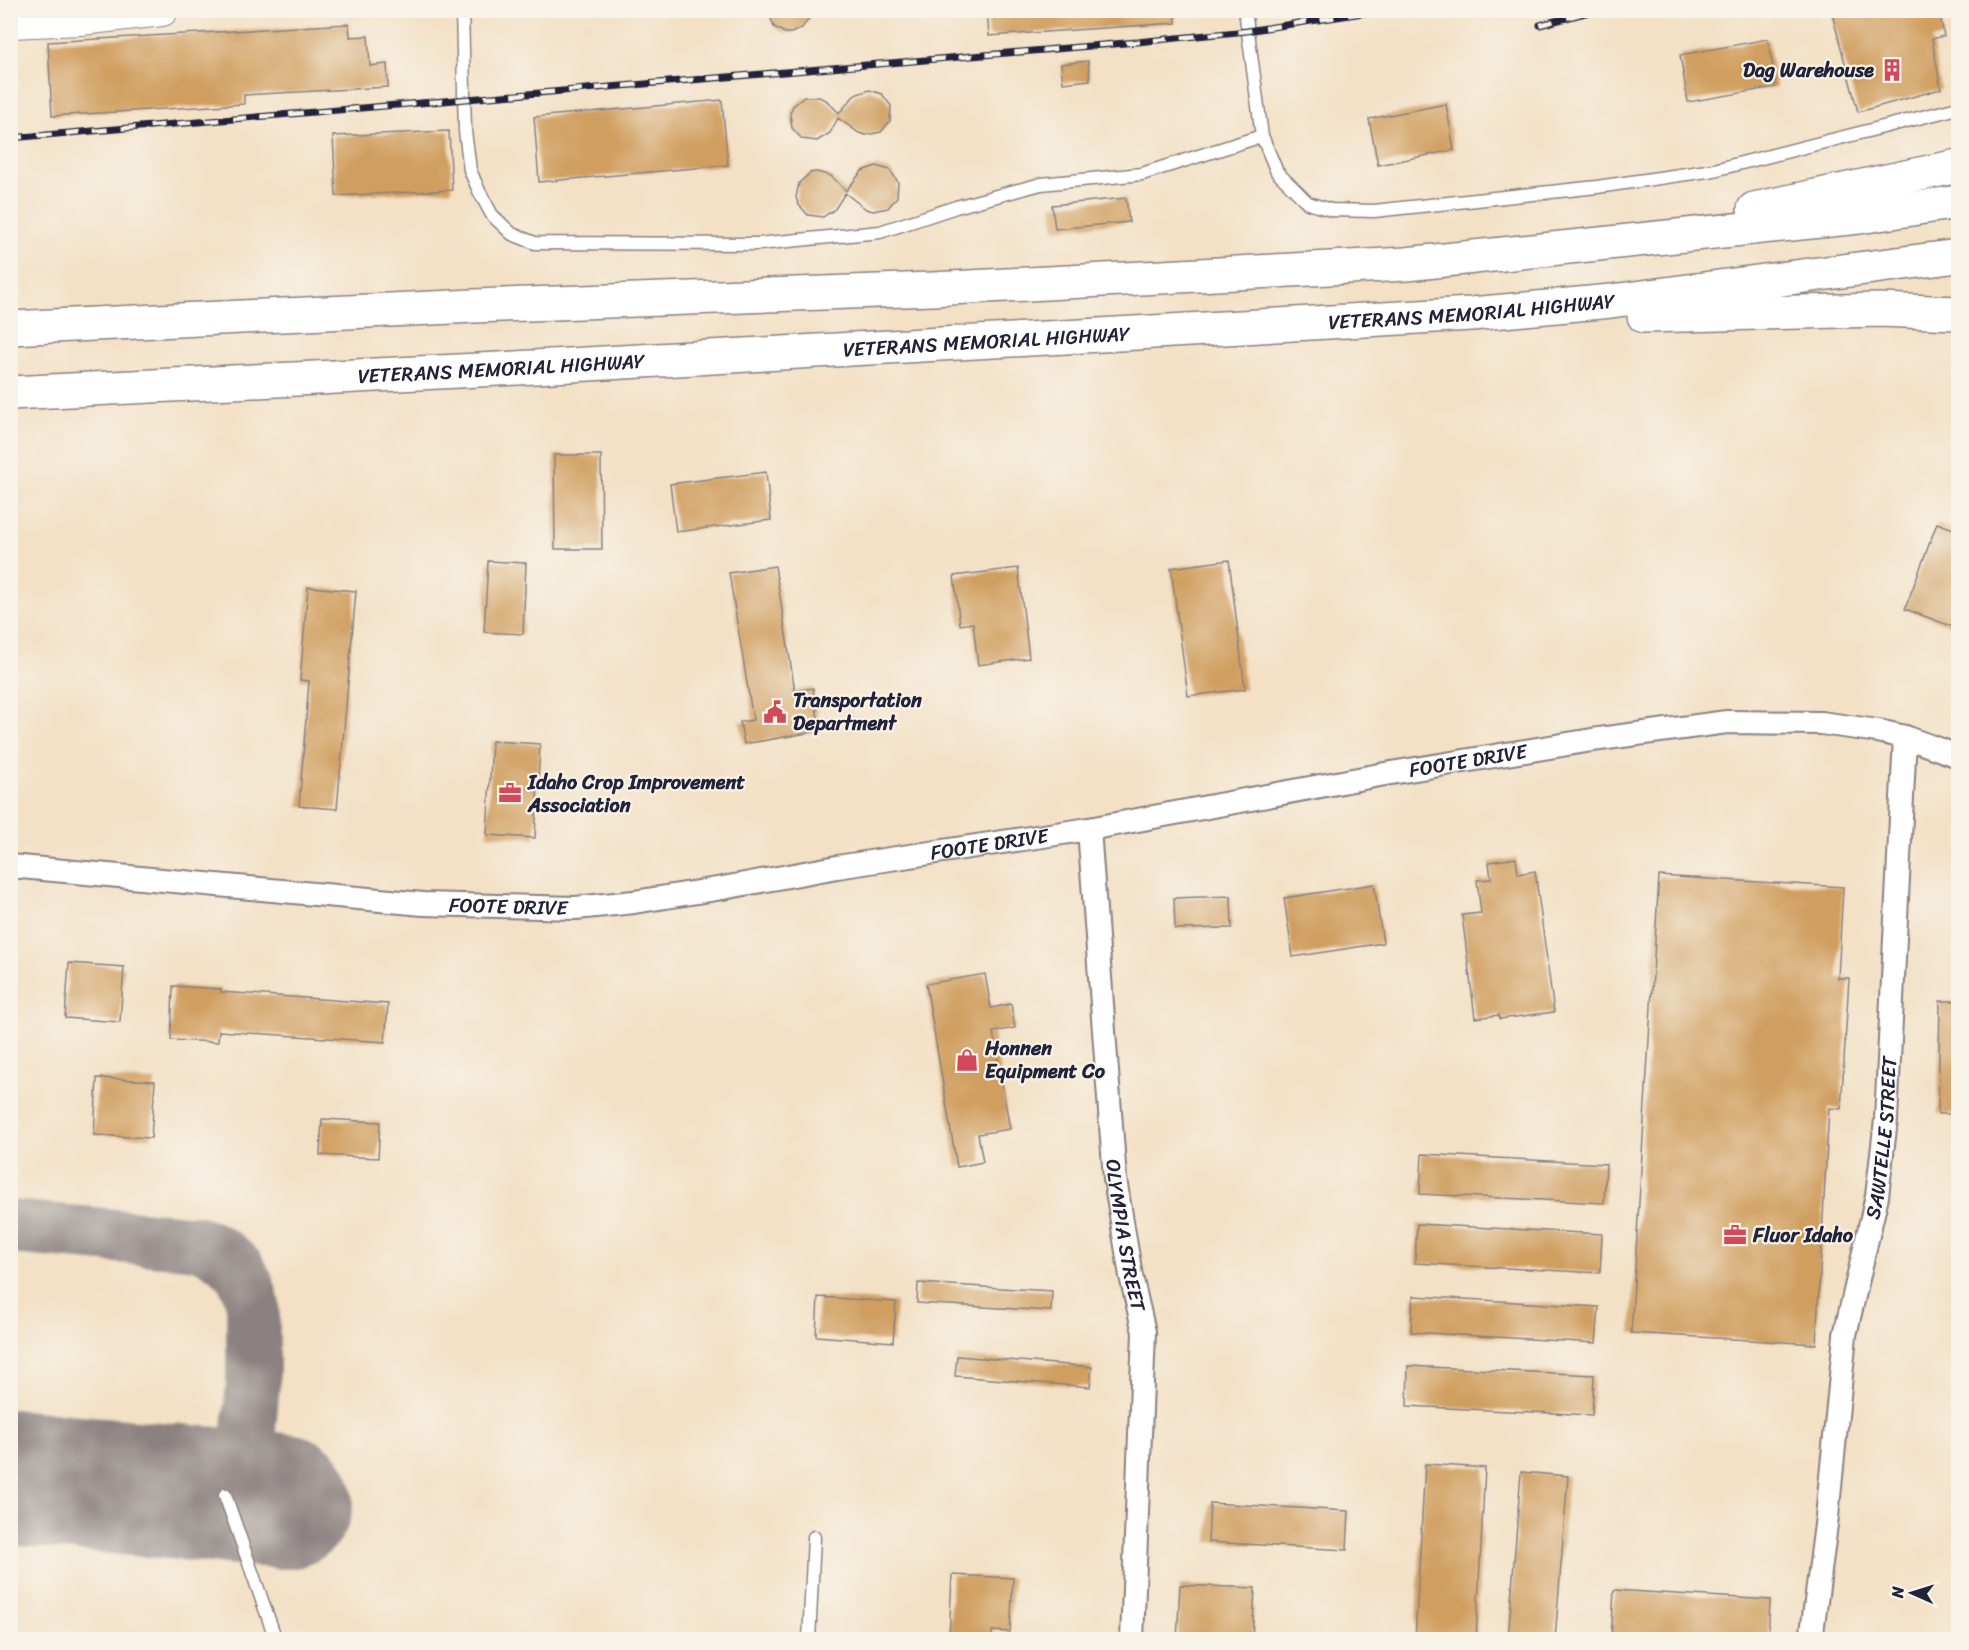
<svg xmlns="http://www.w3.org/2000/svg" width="1969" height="1650" font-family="Sriracha,sans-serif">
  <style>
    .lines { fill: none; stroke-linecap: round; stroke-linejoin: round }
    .taxiway { stroke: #8a8180; stroke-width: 54 }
    .runway { stroke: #8a8180; stroke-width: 136 }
    .building { fill: #d09e5f }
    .lane-casing { stroke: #8a8180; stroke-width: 15 }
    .street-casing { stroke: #8a8180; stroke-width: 26 }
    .secondary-casing { stroke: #8a8180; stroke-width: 34 }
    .highway-casing { stroke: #8a8180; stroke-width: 36 }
    .lane { stroke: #fff; stroke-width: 12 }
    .street { stroke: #fff; stroke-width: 22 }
    .secondary { stroke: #fff; stroke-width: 32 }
    .highway { stroke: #fff; stroke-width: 33 }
    .rail-casing { stroke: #22223b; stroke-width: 7 }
    .rail { stroke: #f7f3e8; stroke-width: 4.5; stroke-dasharray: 14; stroke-linecap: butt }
    .labels { text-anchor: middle; stroke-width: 4.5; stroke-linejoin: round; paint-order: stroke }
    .poi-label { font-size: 20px; font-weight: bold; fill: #22223b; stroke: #f7f3e8; text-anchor: start }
    .street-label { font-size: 20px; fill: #22223b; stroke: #f7f3e8 }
  </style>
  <rect width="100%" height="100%" fill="#f7f3e8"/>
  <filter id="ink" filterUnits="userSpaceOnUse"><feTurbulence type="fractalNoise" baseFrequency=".0167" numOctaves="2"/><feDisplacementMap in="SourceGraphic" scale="12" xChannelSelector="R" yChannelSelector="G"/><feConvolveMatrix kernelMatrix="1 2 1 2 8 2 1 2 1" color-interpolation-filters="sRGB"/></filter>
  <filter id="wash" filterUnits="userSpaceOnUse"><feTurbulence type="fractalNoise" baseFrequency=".008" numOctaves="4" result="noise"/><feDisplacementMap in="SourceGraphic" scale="24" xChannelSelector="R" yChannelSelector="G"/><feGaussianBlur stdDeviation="1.35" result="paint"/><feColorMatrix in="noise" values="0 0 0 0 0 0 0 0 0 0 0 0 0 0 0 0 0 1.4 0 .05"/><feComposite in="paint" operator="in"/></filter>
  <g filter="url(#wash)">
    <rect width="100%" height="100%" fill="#f3e0c5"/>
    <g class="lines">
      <path class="taxiway" d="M10,1227l189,16 12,5 16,10 13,13 8,16 5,18v79l-7,78 -20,25 -19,6"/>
      <path class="runway" d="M10,1477l275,24"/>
    </g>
    <g id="blocks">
      <path class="building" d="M768,10h47l-13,18 -11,5h-6l-11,-6z
        M987,10h188l1,13 -187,13z
        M1831,10h108l5,26 -12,3 9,50 -83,23z
        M349,24l1,13 18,-1 2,30 17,-2 1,23 -144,8v9l-192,12 -4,-74z
        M1768,39l8,48 -88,15 -8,-47z
        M1088,61l2,19 -27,3 -2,-19z
        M869,90l13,4 9,12 -1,15 -9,11 -15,3 -7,-2 -21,-15 -8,15 -13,8 -15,-2 -10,-11 -2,-15 3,-7 11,-9h15l7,3 13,13 16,-18z
        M722,100l6,65 -189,17 -5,-65z
        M1446,104l8,46 -76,15 -9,-46z
        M449,131l3,59 -116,6 -3,-60z
        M876,166l14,4 8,12 -1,15 -9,11 -15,3 -7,-2 -21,-16 -10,16 -12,8 -15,-2 -10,-11 -2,-7 3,-14 11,-10 7,-1 14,4 15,15 16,-20z
        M1126,198l3,24 -74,7 -3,-24z
        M554,455h47l1,94h-47z
        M766,472l5,48 -95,12 -6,-48z
        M1937,523l22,8v98l-54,-20z
        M1229,560l16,129 -57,7 -17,-128z
        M488,561l38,2 -3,71 -39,-2z
        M775,566l20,125 18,-3 7,43 -76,13 -4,-22 13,-2 -24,-147z
        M1018,568l11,90 -51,7 -5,-42 -13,2 -6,-49z
        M308,587l48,4 -19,218 -38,-3 10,-125 -9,-1z
        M492,741l48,3 -5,94 -48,-3z
        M1516,858l2,16 17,-3 19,141 -54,7 -1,-4 -24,3 -13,-103 19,-2 -4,-33 14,-1 -2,-17z
        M1659,876l184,11 -5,91h11l-8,131 -12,-1 -13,236 -185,-11z
        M1374,884l9,59 -90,14 -9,-59z
        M1231,896l1,32 -57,1 -1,-31z
        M69,963l55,4 -4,55 -55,-4z
        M985,974l6,34 20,-4 4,24 -22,4 17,97 -32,5 5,28 -26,5 -31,-183z
        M173,986l48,3v3l167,12 -3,38 -166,-11 -1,11 -47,-2z
        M1940,1001h19v113h-21z
        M97,1078l58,3 -4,57 -57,-3z
        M322,1119l58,3 -2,36 -58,-3z
        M1422,1154l184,10 -2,39 -184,-9z
        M1417,1224l185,10 -2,39 -185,-10z
        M918,1283l134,8 -1,20 -134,-8z
        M1413,1296l186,11 -3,36 -185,-11z
        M818,1297l78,5 -3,40 -77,-6z
        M957,1356l135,11 -2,20 -135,-11z
        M1408,1366l186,9 -2,40 -185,-9z
        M1425,1464l60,4 -9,172h-61z
        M1521,1472l47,4 -13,164h-47z
        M1210,1503l139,8 -2,39 -139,-8z
        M952,1575l61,3 -3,54 -18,-1v9h-43z
        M1180,1585l75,3 -3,52h-75z
        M1614,1590l156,10 -2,40h-157z"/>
    </g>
  </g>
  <g filter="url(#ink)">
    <use href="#blocks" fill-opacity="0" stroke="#8a8180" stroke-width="1.5"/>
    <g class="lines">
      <g class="lane-casing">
        <path id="lane" d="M462,10l3,121 5,39 9,21 13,24 20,19 23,9 223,1 122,-12 76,-25 85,-23 101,-10 120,-38
          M1245,10l17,126 15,36 31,31 23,7 43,1 223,-24 117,-17 244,-62
          M225,1495l51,145
          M809,1640l5,-103"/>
      </g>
      <g class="street-casing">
        <g id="street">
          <path id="s1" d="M1089,829l26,350 16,97 13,56 -12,308"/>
          <path id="s2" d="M10,866l413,38 153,4 58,-6 89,-14 114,-21 252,-38 296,-55 207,-34 135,-18 94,1 57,8 27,6 53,19"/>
          <path id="s3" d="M1811,1640l16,-123 18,-182 32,-139 9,-76 19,-383"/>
        </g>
      </g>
      <g class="secondary-casing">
        <path id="secondary" d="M10,22l71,-3 81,-9"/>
      </g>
      <g class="highway-casing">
        <g id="highway">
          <path d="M1754,209l204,-43"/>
          <path d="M1644,316l235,-6 79,3"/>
          <path d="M10,328l464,-22 458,-17 474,-25 453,-47 99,-15"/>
          <path id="s4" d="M10,393l489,-24 972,-55 140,-13 347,-45"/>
        </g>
      </g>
      <use href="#lane" class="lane"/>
      <use href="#street" class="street"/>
      <use href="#secondary" class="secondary"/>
      <use href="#highway" class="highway"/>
      <g class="rail-casing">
        <path id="rail" d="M1540,25l56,-15
          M10,138l1127,-96 110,-11 135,-21"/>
      </g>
      <use href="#rail" class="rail"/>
    </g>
  </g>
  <defs>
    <g id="building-bare" transform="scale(1.8)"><path d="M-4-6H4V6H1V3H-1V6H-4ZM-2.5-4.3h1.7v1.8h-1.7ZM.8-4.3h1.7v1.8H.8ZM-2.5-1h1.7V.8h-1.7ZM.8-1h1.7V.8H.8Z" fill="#d1495b" stroke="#f7f3e8" stroke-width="2.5" paint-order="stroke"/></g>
    <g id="civic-bare" transform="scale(1.8)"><path d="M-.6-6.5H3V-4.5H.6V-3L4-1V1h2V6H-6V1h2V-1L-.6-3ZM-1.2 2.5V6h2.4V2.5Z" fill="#d1495b" stroke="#f7f3e8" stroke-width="2.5" paint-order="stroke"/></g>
    <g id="office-bare" transform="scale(1.8)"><path d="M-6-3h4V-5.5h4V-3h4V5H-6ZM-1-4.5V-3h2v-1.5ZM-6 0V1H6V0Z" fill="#d1495b" stroke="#f7f3e8" stroke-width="2.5" paint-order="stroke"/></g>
    <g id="shop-bare" transform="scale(1.8)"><path d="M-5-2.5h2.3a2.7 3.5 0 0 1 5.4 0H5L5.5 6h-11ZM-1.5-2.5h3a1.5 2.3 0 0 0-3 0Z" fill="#d1495b" stroke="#f7f3e8" stroke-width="2.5" paint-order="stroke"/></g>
  </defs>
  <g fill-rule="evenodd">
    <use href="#building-bare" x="1892" y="70"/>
    <use href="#civic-bare" x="775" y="712"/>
    <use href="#office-bare" x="510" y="793"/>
    <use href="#shop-bare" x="967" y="1060"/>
    <use href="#office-bare" x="1735" y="1235"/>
  </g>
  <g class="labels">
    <g class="poi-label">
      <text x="1874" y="77" text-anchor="end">Dag Warehouse</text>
      <text x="793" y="707">Transportation<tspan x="793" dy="23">Department</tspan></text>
      <text x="528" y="789">Idaho Crop Improvement<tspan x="528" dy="23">Association</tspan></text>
      <text x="985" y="1055">Honnen<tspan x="985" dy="23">Equipment Co</tspan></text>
      <text x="1753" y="1242">Fluor Idaho</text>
    </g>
    <g class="street-label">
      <text dy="7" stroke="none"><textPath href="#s4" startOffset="1464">VETERANS MEMORIAL HIGHWAY</textPath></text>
      <text dy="7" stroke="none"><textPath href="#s4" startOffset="978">VETERANS MEMORIAL HIGHWAY</textPath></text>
      <text dy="7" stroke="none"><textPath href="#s4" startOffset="492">VETERANS MEMORIAL HIGHWAY</textPath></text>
      <text dy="7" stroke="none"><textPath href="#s2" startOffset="1472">FOOTE DRIVE</textPath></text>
      <text dy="7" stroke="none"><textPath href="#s2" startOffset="986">FOOTE DRIVE</textPath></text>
      <text dy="7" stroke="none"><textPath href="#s2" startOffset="500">FOOTE DRIVE</textPath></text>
      <text dy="7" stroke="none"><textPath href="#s3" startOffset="508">SAWTELLE STREET</textPath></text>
      <text dy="7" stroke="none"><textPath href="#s1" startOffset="408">OLYMPIA STREET</textPath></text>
    </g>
  </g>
  <rect width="1969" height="1650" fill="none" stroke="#f7f3e8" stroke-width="36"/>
  <g transform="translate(1912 1593) rotate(273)" stroke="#f7f3e8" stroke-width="4.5" paint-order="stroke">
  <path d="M0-4.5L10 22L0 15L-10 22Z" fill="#22223b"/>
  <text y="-9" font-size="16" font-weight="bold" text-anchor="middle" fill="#22223b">N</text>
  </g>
</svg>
